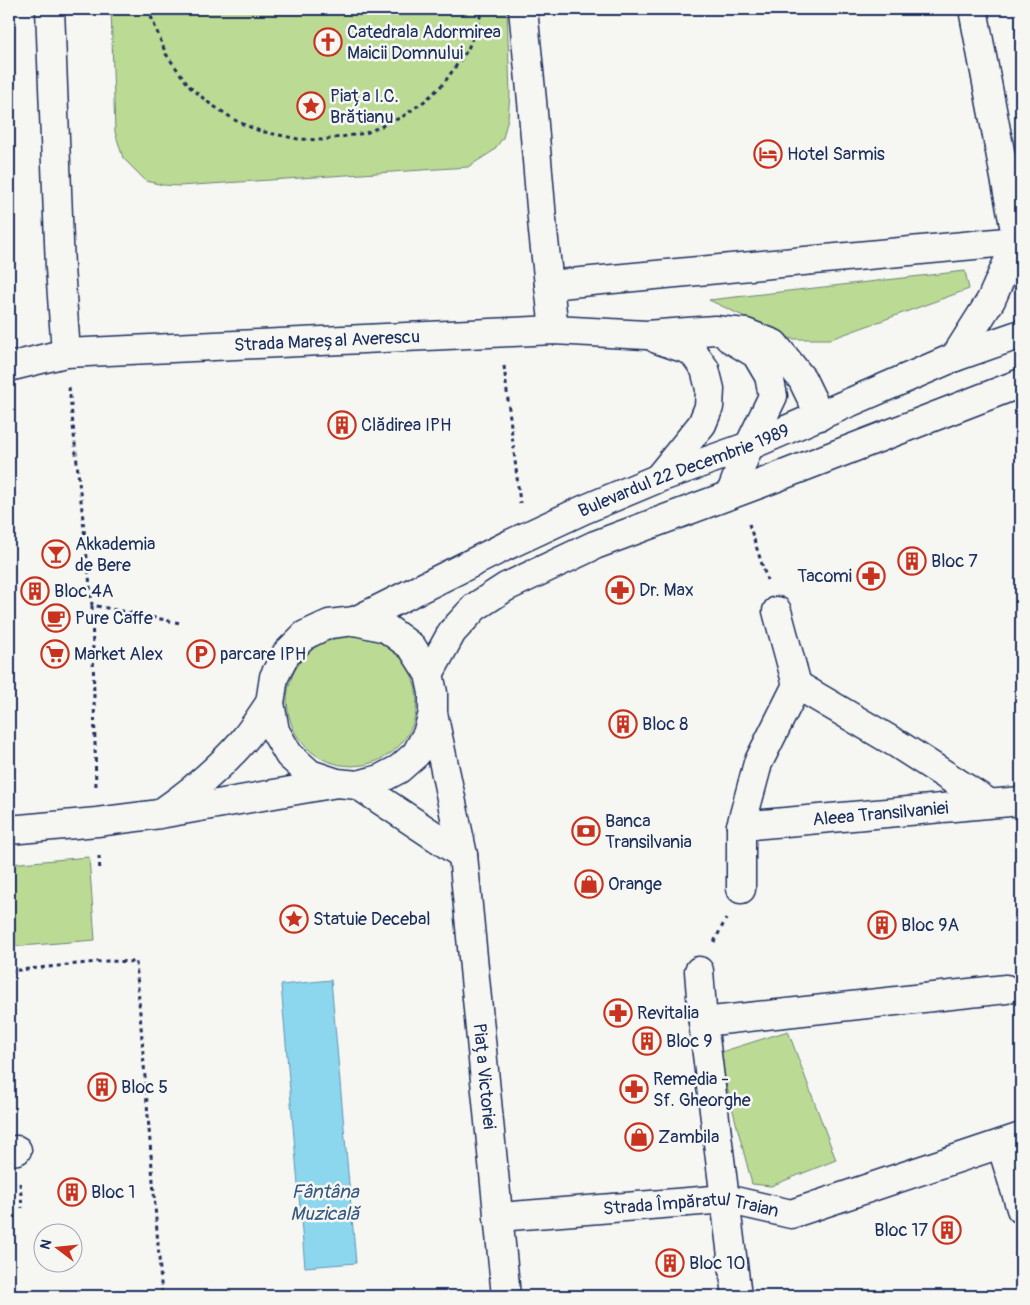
<svg xmlns="http://www.w3.org/2000/svg" width="1030" height="1305" font-family="Pangolin,sans-serif">
  <style>
    .green { fill: #bbda93; stroke: #6b8478 }
    .water { fill: #8cd7ed; stroke: #5f94b4 }
    .lines { fill: none; stroke-linecap: round; stroke-linejoin: round }
    .minor-casing { stroke: #1b2f5e; stroke-width: 31 }
    .path { stroke: #1b2f5e; stroke-width: 3; stroke-dasharray: 4 4; stroke-linecap: butt }
    .minor { stroke: #f6f6f2; stroke-width: 28 }
    .labels { text-anchor: middle; stroke-width: 5; stroke-linejoin: round; paint-order: stroke }
    .poi-label { font-size: 18px; fill: #1b2f5e; stroke: #f6f6f2; text-anchor: start }
    .street-label { font-size: 18px; fill: #1b2f5e; stroke: #f6f6f2 }
    .water-label { font-size: 19px; font-style: italic; fill: #375982; stroke: #f6f6f2 }
  </style>
  <rect width="100%" height="100%" fill="#f6f6f2"/>
  <filter id="ink" filterUnits="userSpaceOnUse"><feTurbulence type="fractalNoise" baseFrequency=".02" numOctaves="2"/><feDisplacementMap in="SourceGraphic" scale="10" xChannelSelector="R" yChannelSelector="G"/><feConvolveMatrix kernelMatrix="1 2 1 2 8 2 1 2 1" color-interpolation-filters="sRGB"/></filter>
  <g filter="url(#ink)">
    <path class="green" d="M111,9h396l3,85 -2,24 -5,20 -10,13 -25,16 -289,19 -16,-1 -17,-4 -23,-23 -8,-26z
      M965,271l4,18 -138,50h-39l-83,-39z
      M287 701a65 65 0 1 1 130 0a65 65 0 1 1-130 0Z
      M89,857l6,83 -86,7v-83z
      M788,1031l48,129 -65,26 -19,-2 -34,-131z"/>
    <path class="water" d="M331,980l25,283 -51,4 -24,-282z"/>
    <g class="lines">
      <g class="minor-casing">
        <g id="minor">
          <path d="M50,9l10,259 6,85"/>
          <path d="M523,9l9,92 11,130 11,99"/>
          <path d="M973,9l44,232 4,12"/>
          <path d="M549,285l468,-44"/>
          <path d="M729,338l27,16 13,22 4,20 -24,50 -19,49"/>
          <path d="M657,339l35,12 13,18 5,20 -1,18 -7,17 -43,53"/>
          <path d="M955,357l36,-57 26,-59"/>
          <path id="s1" d="M9,367l57,-14 488,-23 92,5 69,-5 31,3 28,11 28,35 18,37"/>
          <path id="s2" d="M355,621l157,-78 71,-33 76,-32 90,-32 206,-89 66,-23"/>
          <path d="M429,674l23,-42 23,-25 31,-20 89,-42 167,-62 259,-100"/>
          <path d="M797,685l102,60 90,58"/>
          <path id="s3" d="M433,713l-6,21 -11,20 -17,15 -19,10 -22,6 -21,-2 -27,-9 -21,-19 -14,-24 -5,-28 4,-26 12,-23 19,-19 24,-11 26,-3 31,7 26,19 17,27 4,19v20l30,142 43,441"/>
          <path d="M358,785l105,70"/>
          <path d="M165,810c29,-20 55,-43 78,-69 10,-12 18,-25 27,-38"/>
          <path id="s4" d="M741,826l280,-25"/>
          <path d="M9,830l88,-8 63,-8 177,-31"/>
          <path d="M741,889v-63l17,-63 39,-78 -20,-74"/>
          <path d="M699,971l4,51 34,274"/>
          <path d="M703,1022l303,-33"/>
          <path d="M1001,1144l20,65"/>
          <path d="M9,1151l8,-1"/>
          <path id="s5" d="M498,1217l228,-18 65,15 230,-77"/>
        </g>
      </g>
      <path class="path" d="M148,9l18,45 24,33 19,16 29,19 22,9 38,8 24,1 44,-7 36,-16 24,-17 18,-17 24,-34 15,-40
        M504,366l16,137
        M69,387l23,218 88,18
        M749,524l18,56
        M92,606l4,183
        M99,856l1,16
        M714,942l12,-23
        M9,971l98,-10 29,1 26,334
        M20,1183l2,25"/>
      <use href="#minor" class="minor"/>
    </g>
  </g>
  <defs>
    <g id="church-ring" transform="scale(1.4375)"><circle r="9.5" fill="#f6f6f2" stroke="#c8321e" stroke-width="1.5"/><path d="M-1.2-6h2.4v3.5h3.3v2.4h-3.3V6h-2.4V-.1h-3.3v-2.4h3.3Z" fill="#c8321e"/></g>
    <g id="sight-ring" transform="scale(1.4375)"><circle r="9.5" fill="#f6f6f2" stroke="#c8321e" stroke-width="1.5"/><path d="M0-6L1.8-2.2L6-1.7L2.9 1.2L3.7 5.4L0 3.3L-3.7 5.4L-2.9 1.2L-6-1.7L-1.8-2.2Z" fill="#c8321e"/></g>
    <g id="hotel-ring" transform="scale(1.4375)"><circle r="9.5" fill="#f6f6f2" stroke="#c8321e" stroke-width="1.5"/><path d="M-6-4.5h1.5V1H6V5H4.5V3h-9V5H-6ZM-4 0a1.8 1.8 0 1 1 3.6 0ZM.5 0V-2.5h3Q6-2.5 6 0Z" fill="#c8321e"/></g>
    <g id="building-ring" transform="scale(1.4375)"><circle r="9.5" fill="#f6f6f2" stroke="#c8321e" stroke-width="1.5"/><path d="M-4-6H4V6H1V3H-1V6H-4ZM-2.5-4.3h1.7v1.8h-1.7ZM.8-4.3h1.7v1.8H.8ZM-2.5-1h1.7V.8h-1.7ZM.8-1h1.7V.8H.8Z" fill="#c8321e"/></g>
    <g id="bar-ring" transform="scale(1.4375)"><circle r="9.5" fill="#f6f6f2" stroke="#c8321e" stroke-width="1.5"/><path d="M-6-5H6L.8 .8V4.5H3.5V6h-7V4.5H-.8V.8Z" fill="#c8321e"/></g>
    <g id="pharmacy-ring" transform="scale(1.4375)"><circle r="9.5" fill="#f6f6f2" stroke="#c8321e" stroke-width="1.5"/><path d="M-2-6h4v4h4v4h-4v4h-4v-4h-4v-4h4Z" fill="#c8321e"/></g>
    <g id="cafe-ring" transform="scale(1.4375)"><circle r="9.5" fill="#f6f6f2" stroke="#c8321e" stroke-width="1.5"/><path d="M-5.5-4.5H6V0H3Q3 3.5 0 3.5H-2.5Q-5.5 3.5-5.5 0ZM3-3.2v2h1.7v-2ZM-6 4.5H4V6H-6Z" fill="#c8321e"/></g>
    <g id="supermarket-ring" transform="scale(1.4375)"><circle r="9.5" fill="#f6f6f2" stroke="#c8321e" stroke-width="1.5"/><path d="M-6-5.5h2.5l.6 2H6L4.5 2H-2.5L-4.4-4H-6ZM-1.5 3.2a1.3 1.3 0 1 0 .1 0ZM3 3.2a1.3 1.3 0 1 0 .1 0Z" fill="#c8321e"/></g>
    <g id="parking-ring" transform="scale(1.4375)"><circle r="9.5" fill="#f6f6f2" stroke="#c8321e" stroke-width="1.5"/><path d="M-3.5-5.5H1a3.5 3.5 0 0 1 0 7H-1V5.5H-3.5ZM-1-3.4V-.6H.8a1.4 1.4 0 0 0 0-2.8Z" fill="#c8321e"/></g>
    <g id="bank-ring" transform="scale(1.4375)"><circle r="9.5" fill="#f6f6f2" stroke="#c8321e" stroke-width="1.5"/><path d="M-6-4H6V4H-6ZM0-2.3a2.3 2.3 0 1 0 0 4.6a2.3 2.3 0 1 0 0-4.6Z" fill="#c8321e"/></g>
    <g id="shop-ring" transform="scale(1.4375)"><circle r="9.5" fill="#f6f6f2" stroke="#c8321e" stroke-width="1.5"/><path d="M-5-2.5h2.3a2.7 3.5 0 0 1 5.4 0H5L5.5 6h-11ZM-1.5-2.5h3a1.5 2.3 0 0 0-3 0Z" fill="#c8321e"/></g>
  </defs>
  <g fill-rule="evenodd">
    <use href="#church-ring" x="328" y="42"/>
    <use href="#sight-ring" x="311" y="106"/>
    <use href="#hotel-ring" x="768" y="154"/>
    <use href="#building-ring" x="342" y="425"/>
    <use href="#bar-ring" x="56" y="554"/>
    <use href="#building-ring" x="912" y="561"/>
    <use href="#pharmacy-ring" x="871" y="576"/>
    <use href="#pharmacy-ring" x="620" y="590"/>
    <use href="#building-ring" x="35" y="591"/>
    <use href="#cafe-ring" x="56" y="618"/>
    <use href="#supermarket-ring" x="55" y="654"/>
    <use href="#parking-ring" x="201" y="654"/>
    <use href="#building-ring" x="623" y="724"/>
    <use href="#bank-ring" x="586" y="831"/>
    <use href="#shop-ring" x="589" y="884"/>
    <use href="#sight-ring" x="294" y="919"/>
    <use href="#building-ring" x="882" y="925"/>
    <use href="#pharmacy-ring" x="618" y="1013"/>
    <use href="#building-ring" x="647" y="1041"/>
    <use href="#building-ring" x="102" y="1087"/>
    <use href="#pharmacy-ring" x="634" y="1089"/>
    <use href="#shop-ring" x="639" y="1137"/>
    <use href="#building-ring" x="72" y="1192"/>
    <use href="#building-ring" x="947" y="1230"/>
    <use href="#building-ring" x="670" y="1263"/>
  </g>
  <g class="labels">
    <g class="poi-label">
      <text x="347" y="38">Catedrala Adormirea<tspan x="347" dy="21">Maicii Domnului</tspan></text>
      <text x="330" y="102">Piața I.C.<tspan x="330" dy="21">Brătianu</tspan></text>
      <text x="787" y="160">Hotel Sarmis</text>
      <text x="361" y="431">Clădirea IPH</text>
      <text x="75" y="550">Akkademia<tspan x="75" dy="21">de Bere</tspan></text>
      <text x="931" y="567">Bloc 7</text>
      <text x="852" y="582" text-anchor="end">Tacomi</text>
      <text x="639" y="596">Dr. Max</text>
      <text x="54" y="597">Bloc 4A</text>
      <text x="75" y="624">Pure Caffe</text>
      <text x="74" y="660">Market Alex</text>
      <text x="220" y="660">parcare IPH</text>
      <text x="642" y="730">Bloc 8</text>
      <text x="605" y="827">Banca<tspan x="605" dy="21">Transilvania</tspan></text>
      <text x="608" y="890">Orange</text>
      <text x="313" y="925">Statuie Decebal</text>
      <text x="901" y="931">Bloc 9A</text>
      <text x="637" y="1019">Revitalia</text>
      <text x="666" y="1047">Bloc 9</text>
      <text x="653" y="1085">Remedia -<tspan x="653" dy="21">Sf. Gheorghe</tspan></text>
      <text x="121" y="1093">Bloc 5</text>
      <text x="658" y="1143">Zambila</text>
      <text x="91" y="1198">Bloc 1</text>
      <text x="928" y="1236" text-anchor="end">Bloc 17</text>
      <text x="689" y="1269">Bloc 10</text>
    </g>
    <g class="street-label">
      <text dy="6" stroke="none"><textPath href="#s1" startOffset="320">Strada Mareșal Averescu</textPath></text>
      <text dy="6" stroke="none"><textPath href="#s2" startOffset="362">Bulevardul 22 Decembrie 1989</textPath></text>
      <text dy="6" stroke="none"><textPath href="#s4" startOffset="140">Aleea Transilvaniei</textPath></text>
      <text dy="6" stroke="none"><textPath href="#s3" startOffset="880">Piața Victoriei</textPath></text>
      <text dy="6" stroke="none"><textPath href="#s5" startOffset="194">Strada Împăratul Traian</textPath></text>
    </g>
    <g class="water-label">
      <text x="325" y="1198">Fântâna<tspan x="325" dy="22">Muzicală</tspan></text>
    </g>
  </g>
  <rect width="1030" height="1305" fill="none" stroke="#f6f6f2" stroke-width="30"/>
  <rect x="15" y="15" width="1000" height="1275" fill="none" stroke="#1b2f5e" stroke-width="2" filter="url(#ink)"/>
  <g transform="translate(58 1248) rotate(286)"><circle r="24" fill="#f6f6f2" stroke="#9ea6b7"/>
  <path d="M0-4L9 19L0 12L-9 19Z" fill="#c8321e"/>
  <text y="-8" font-size="14" font-weight="bold" text-anchor="middle" fill="#1b2f5e">N</text>
  </g>
</svg>
